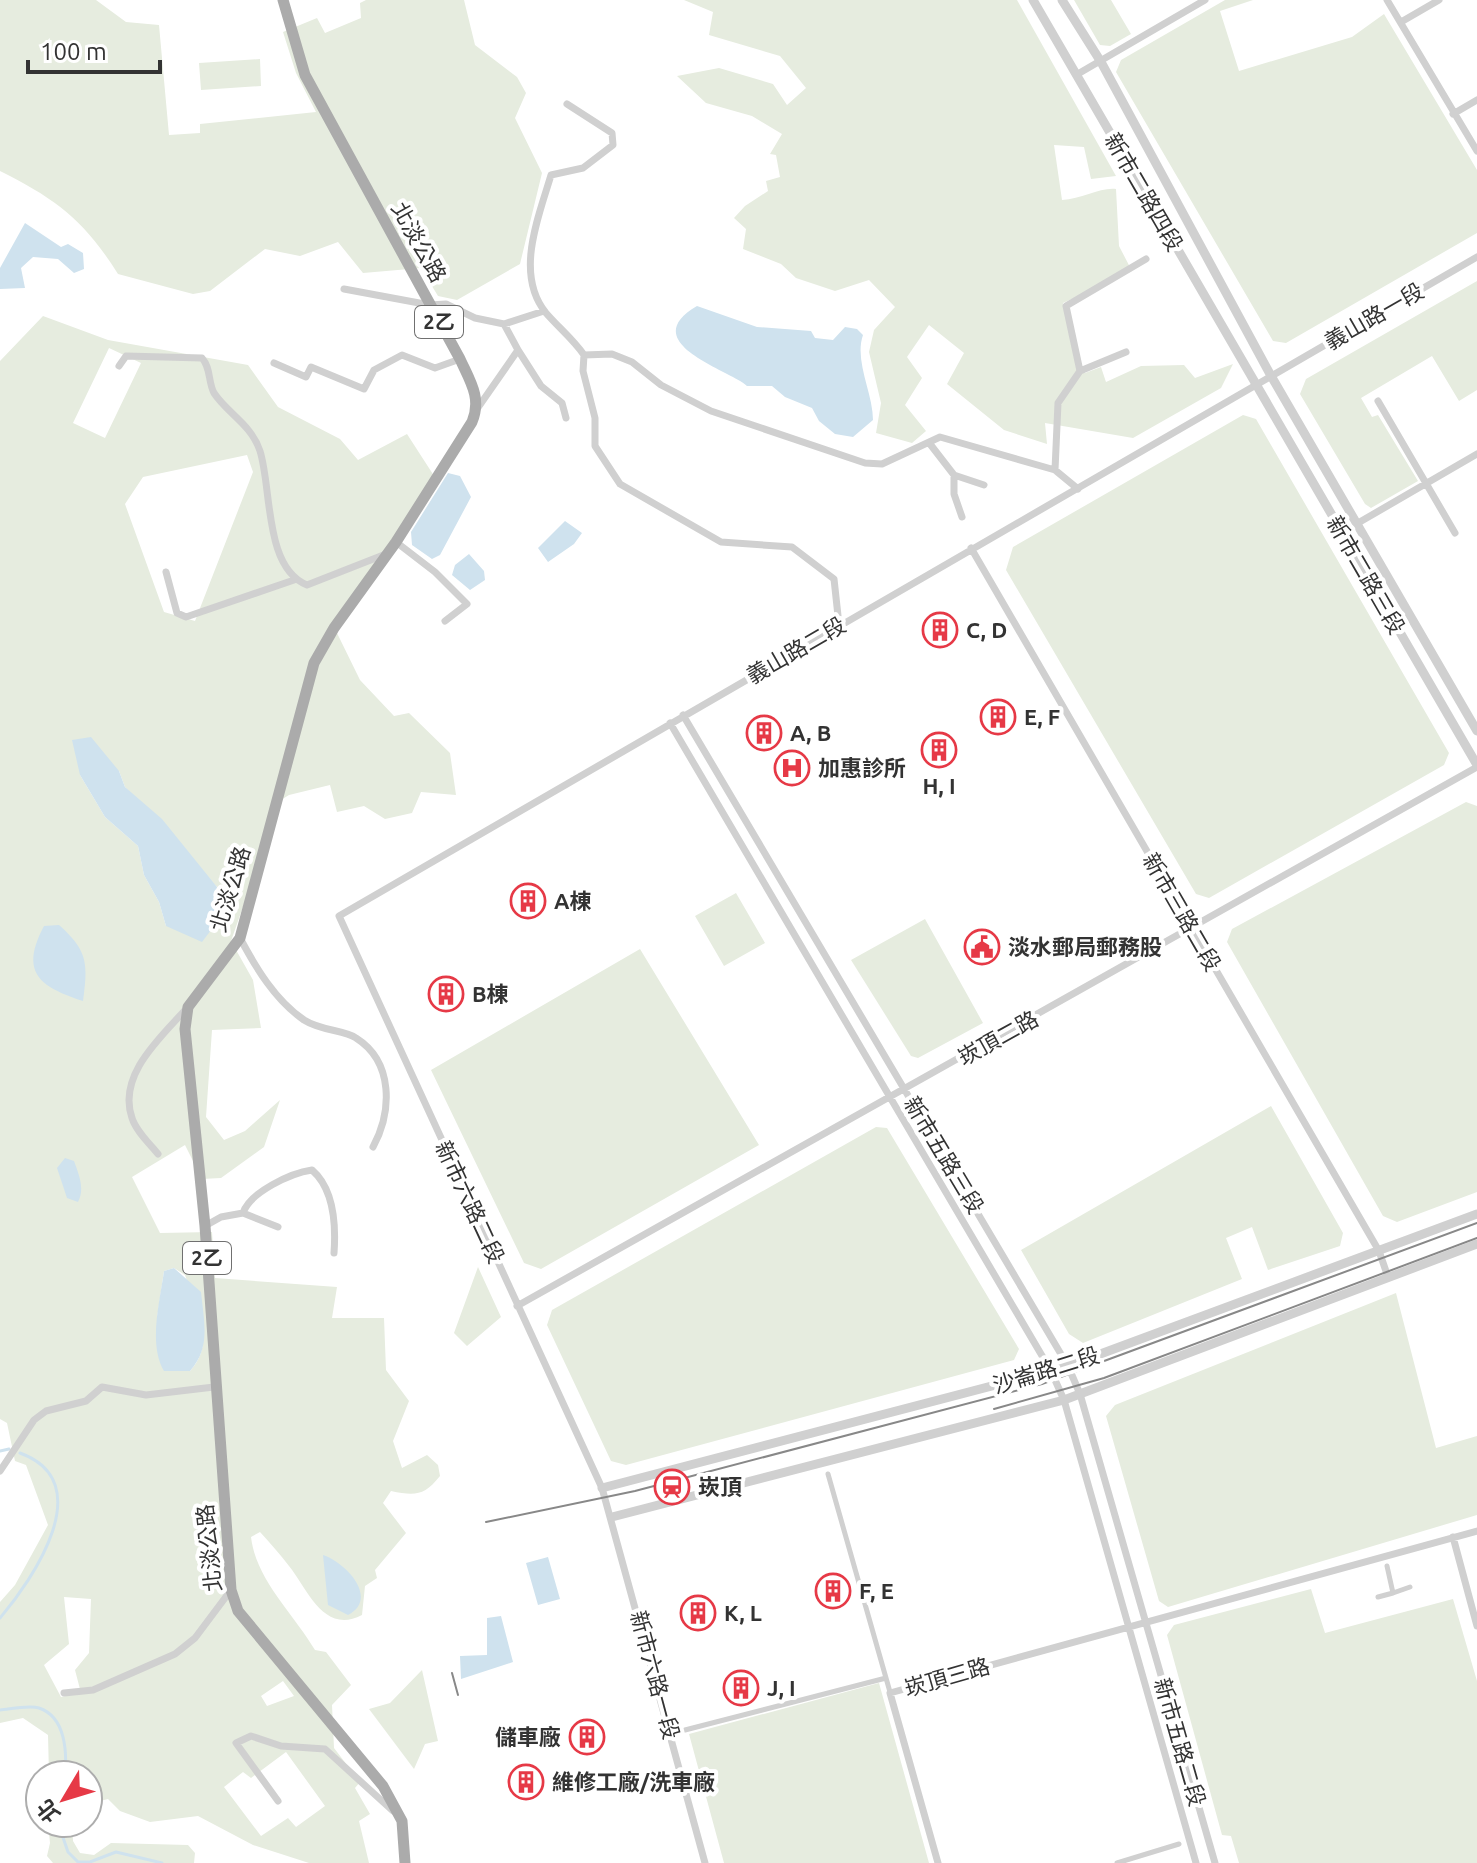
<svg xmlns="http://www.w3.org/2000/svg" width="1477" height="1863" font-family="Ubuntu,'Noto Sans TC',sans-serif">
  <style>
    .green { fill: #e6ecdf; fill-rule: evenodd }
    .water { fill: #cfe2ee }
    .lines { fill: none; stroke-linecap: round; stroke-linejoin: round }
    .stream { stroke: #cfe2ee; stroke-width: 3 }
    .pedestrian { stroke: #d0d0d0; stroke-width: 5 }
    .minor { stroke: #d0d0d0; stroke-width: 7 }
    .tertiary { stroke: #d0d0d0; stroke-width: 9 }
    .primary { stroke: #ababab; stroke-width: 11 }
    .tram { stroke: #888; stroke-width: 2 }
    .labels { text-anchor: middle; stroke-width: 8; stroke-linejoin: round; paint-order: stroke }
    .shield { fill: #fff; stroke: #707070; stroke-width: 2 }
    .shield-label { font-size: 20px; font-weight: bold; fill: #333 }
    .street-label { font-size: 22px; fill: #333; stroke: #fff }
    .poi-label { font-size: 22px; font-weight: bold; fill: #333; stroke: #fff; text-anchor: start }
  </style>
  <rect width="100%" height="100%" fill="#fff"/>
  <path class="green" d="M0,0h96l30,22 33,3 10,110 31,-2v-9l116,-12 -20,-39 -13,-41 34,-14 8,15 36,-15 -1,-15 6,-3h98l11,45 42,32 9,16 -11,25 27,55 -22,91 -63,36 -19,-4 -17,-28 -58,5 -25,-31 -38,14 -35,-7 -55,42 -17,3 -75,-20c-34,-54 -62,-75 -118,-103z
    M684,0h333l99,176 -25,3 -7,-32 -30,-2 8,55c20,-1 39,-13 54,-11l3,57 13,25 -69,32 15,63 7,7 16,-6 5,15 35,-16 43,-1 11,13 38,-14 -12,24 -88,50 -88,-15 2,21 -43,-14 -57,-46 17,-31 -35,-28 -22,32 15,21 -17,27 21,26 -14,12 -36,-10 5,-30 -12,-51 5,-22 21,-23 -26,-27 -34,11 -39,-13 -15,-14 -38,-15 3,-20 -12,-11 11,-12 23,-15 -2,-10 14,-4 -4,-22 -6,-1 12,-20 -30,-18 -46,-13 -29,-27 42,-8 54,16 14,21 19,-17 -26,-32 -71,-21 4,-23z
    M1074,0h37l20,34 -21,12 -10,-1z
    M1225,0h28l-33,11 19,60 113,-34 32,-23 93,156v63l-191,110 -13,-2 -157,-269 5,-12z
    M260,59l1,27 -60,4 -2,-27z
    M1477,281v109l-18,11 -27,-45 -71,42 11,19 6,-2 40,66 -47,27 -6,-4 -65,-110 6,-15z
    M43,316l65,24 140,25 30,42 62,32 18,21 49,-26 31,48 -102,149 24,49 34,36 15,-3 41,40 6,42 -35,-3 -9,21 -27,6 -21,-13 -27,6 -7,-27 -41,10 -18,11 -12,55 -28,80 22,39 8,48 -49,2 -6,87 18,23 21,-9 35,-31 -16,47 -43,31 -19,1 -17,-34 -53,32 28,56 52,-1 3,46 122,9 -5,31h52l2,52 23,31 -16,40 9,27 25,-13 11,10 2,11c-16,20 -25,20 -49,15l-8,12 23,30 -31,37 2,8 -12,8 -3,29c-38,20 -54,-25 -73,-49 -9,-12 -19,-23 -29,-34l-9,5c5,43 43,77 64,113l11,2 25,33 -19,20 2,43 26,34 -5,6 15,26 -11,7 10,42h-60l-56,-18 -55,-29 -48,6 -30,-11 -12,-12 -20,5v-29h-39l-1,-40 -25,-17 -23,5v-121l15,-17 33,-60 -22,-60 -11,-4 -8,-38 -7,-4v-1058zM109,348l32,15 -36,75 -32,-15zM247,455l6,17 -58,149 -31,-9 -39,-108 18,-27zM119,771l6,16 92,100 -51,39 -7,-24 -15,-27 -6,-29 -33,-29 -25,-42zM174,1268l11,7c11,34 32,66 5,96l-31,-36 -2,-17 7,-47zM64,1597l27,2 -2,54 -14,17 6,23 -20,4 -17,-32 25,-21zM283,1681l11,15 -27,10 -6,-10zM286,1752l39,54 -29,21 -8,-9 -27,18 -37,-49 19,-15 8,6z
    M1243,415l13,4 193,334 -5,12 -235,133 -13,-4 -190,-324 7,-23z
    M1466,802l11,4v386l-80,30 -14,-6 -156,-274 5,-13z
    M736,893l29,50 -41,23 -29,-50z
    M925,919l58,104 -65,35 -7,-2 -60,-96z
    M640,949l119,196 -218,124 -17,-6 -93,-193z
    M1271,1106l72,127 -3,13 -72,24 -16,-43 -26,11 16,41 -159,64 -14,-9 -48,-84z
    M876,1127l11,1 132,221 -5,11 -388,105 -15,-4 -64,-136 5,-15z
    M478,1267l23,50 -34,29 -13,-13z
    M1396,1293l40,155 41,-12v79l-309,92 -9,-6 -53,-185 9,-11z
    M1311,1589l14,44 128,-34 24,82v182h-238l-8,-27 -9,-1 -55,-200 7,-10z
    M422,1670l16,71 -13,3 -11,25 -45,-60 21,-6z
    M879,1683l50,180h-205l-35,-129z
    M48,1823h24l1,18 7,12 14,2 17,-12 77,2 7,8 -1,10h-141l-6,-7 3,-13z"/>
  <path class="water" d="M25,223l36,24 7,-3 15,9 1,16 -10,4 -16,-14 -25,-2 -12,11 4,20 -25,1v-21z
    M697,306l60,21 54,4 4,7 18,2 12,-13 12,2 6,6c-9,26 10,58 10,85l-20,17 -18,-3 -16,-13 -7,-13 -27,-11 -13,-11h-25c-17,-16 -113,-43 -50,-80z
    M448,473l12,3 11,21 -31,58 -8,4 -20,-14 -1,-13z
    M565,521l17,12 -8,11 -26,18 -10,-14z
    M469,554l15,17 1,9 -15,10 -18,-15 3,-10z
    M91,737l28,34 6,16 37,32 55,68 7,26 -22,29 -36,-16 -7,-24 -15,-27 -6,-29 -33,-29 -25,-42 -8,-35z
    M59,925c29,26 29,38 24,76 -43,-14 -64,-28 -39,-75z
    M65,1158l9,3c5,14 11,28 4,41l-11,-4 -10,-30z
    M174,1268l27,24c3,30 10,56 -11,79h-26c-16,-27 -4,-70 0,-100z
    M323,1555c22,7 57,43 25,60l-20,-10z
    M548,1557l12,42 -22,6 -12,-42z
    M501,1616l12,46 -52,17 -1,-23 27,-1v-37z"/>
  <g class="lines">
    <path class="stream" d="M0,1451l9,-2
      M0,1618c33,-39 100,-136 20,-165
      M0,1710c11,-1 29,-5 39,-2 27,9 28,45 26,67
      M58,1823l10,29 10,10h12l26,-10 46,11"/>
    <path class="pedestrian" d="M828,1474l62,218
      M1393,1593l17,-6
      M1378,1597l15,-4 -6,-27
      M685,1730l201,-52
      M1117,1863l62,-19"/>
    <path class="minor" d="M1387,0l90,151
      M1401,22l38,-22
      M1076,75l129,-75
      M567,104l45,29 1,12 -30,23 -32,7c-12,41 -37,99 -5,138 13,15 27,26 38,42l-1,16 12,47v28l25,38 101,58 71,5 42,32 5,46
      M1453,114l24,-14
      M344,289l86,16 16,-1 29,14 29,6 14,26 -41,59
      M504,324l40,-13
      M518,350l23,36 21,17 4,15
      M584,355l28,-1 20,8 29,23 50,26 154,52 17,1 58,-27 115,33 23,19
      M274,363l32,14 5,-10 53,22 10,-19 28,-15 33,13 25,-9
      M119,366l7,-10 76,2c9,10 6,24 12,35 13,20 37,31 46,58 12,38 4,117 47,134l79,-31
      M1080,371l-14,-65 80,-47
      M1378,401l77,132
      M930,444l24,31v19l8,23
      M1055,470l3,-67 22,-32 46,-19
      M954,475l30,10
      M1358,523l119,-69
      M396,542l39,30 32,32 -22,17
      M971,548l408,703 9,26
      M166,572l11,41 9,4 108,-37
      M683,715l385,651 12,28 135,469
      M670,723l381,648 13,29 132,463
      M240,938c16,30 35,62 64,82 17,11 41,10 52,18 38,24 36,74 17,109
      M158,1154c-9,-11 -22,-23 -26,-36 -15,-43 29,-81 54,-109
      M243,1213l35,14
      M205,1226l16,-9 22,-4c7,-21 48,-40 69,-43 22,19 24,55 22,83
      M517,1306l960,-539
      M0,1471l34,-51 12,-9 40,-10 16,-14 44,8 68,-8
      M1453,1537l24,89
      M64,1693l29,-3 82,-36 20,-16 36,-48
      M278,1801l-42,-58 15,-7 30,10 44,3 68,62
      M705,1863l-103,-375 -263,-572 1138,-659
      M938,1863l-48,-170 587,-162"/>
    <path class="tertiary" d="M1033,0l444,765
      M1062,0l39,62 169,312 207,357
      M602,1488l466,-122 409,-152
      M612,1517l452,-117 413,-156"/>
    <path class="primary" d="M283,0l22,75 155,284c10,22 22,39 12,63l-76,120 -62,86 -20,35 -74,275 -52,69 -3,22 20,197 26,364 7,21 145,175 19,35 3,42"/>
    <path class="tram" d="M994,1409l110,-31 373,-140
      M486,1522l149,-31 407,-107 435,-161
      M452,1673l6,22"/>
  </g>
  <defs>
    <g id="building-ring" transform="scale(1.8)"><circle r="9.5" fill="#fff" stroke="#e63946" stroke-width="1.5"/><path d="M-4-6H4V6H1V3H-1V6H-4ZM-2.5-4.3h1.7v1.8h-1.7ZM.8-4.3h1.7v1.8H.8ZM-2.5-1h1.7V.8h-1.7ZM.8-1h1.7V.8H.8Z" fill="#e63946"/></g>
    <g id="hospital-ring" transform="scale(1.8)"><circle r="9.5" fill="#fff" stroke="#e63946" stroke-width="1.5"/><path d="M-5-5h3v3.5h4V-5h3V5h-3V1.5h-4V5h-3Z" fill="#e63946"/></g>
    <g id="civic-ring" transform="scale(1.8)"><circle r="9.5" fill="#fff" stroke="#e63946" stroke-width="1.5"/><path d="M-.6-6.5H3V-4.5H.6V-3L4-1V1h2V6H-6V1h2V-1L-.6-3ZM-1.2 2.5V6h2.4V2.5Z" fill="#e63946"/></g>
    <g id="station-ring" transform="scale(1.8)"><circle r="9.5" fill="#fff" stroke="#e63946" stroke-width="1.5"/><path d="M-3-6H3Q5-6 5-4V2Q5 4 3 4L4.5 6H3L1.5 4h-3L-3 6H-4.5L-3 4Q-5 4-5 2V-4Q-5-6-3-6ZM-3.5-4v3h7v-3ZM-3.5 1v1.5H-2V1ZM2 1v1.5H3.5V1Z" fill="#e63946"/></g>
  </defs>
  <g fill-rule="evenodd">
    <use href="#building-ring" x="940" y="630"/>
    <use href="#building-ring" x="998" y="717"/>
    <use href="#building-ring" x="764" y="733"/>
    <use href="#building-ring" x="939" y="750"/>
    <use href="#hospital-ring" x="792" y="768"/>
    <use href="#building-ring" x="528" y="901"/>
    <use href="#civic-ring" x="982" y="947"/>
    <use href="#building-ring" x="446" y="994"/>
    <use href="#station-ring" x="672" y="1487"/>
    <use href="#building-ring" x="833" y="1591"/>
    <use href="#building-ring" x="698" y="1613"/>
    <use href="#building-ring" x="741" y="1688"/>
    <use href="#building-ring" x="587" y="1737"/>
    <use href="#building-ring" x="526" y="1782"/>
  </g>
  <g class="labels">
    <g class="shield">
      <rect x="415" y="306" width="48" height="32" rx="6"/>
      <rect x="183" y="1242" width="48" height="32" rx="6"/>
    </g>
    <g class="shield-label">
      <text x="439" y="329">2乙</text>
      <text x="207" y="1265">2乙</text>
    </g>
    <g class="street-label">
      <text transform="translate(1144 192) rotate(60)" y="8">新市二路四段</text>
      <text transform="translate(419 242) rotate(61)" y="8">北淡公路</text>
      <text transform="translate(1374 316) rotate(-30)" y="8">義山路一段</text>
      <text transform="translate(1366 575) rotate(60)" y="8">新市二路三段</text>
      <text transform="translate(796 650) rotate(-30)" y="8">義山路二段</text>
      <text transform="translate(230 889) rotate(-73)" y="8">北淡公路</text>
      <text transform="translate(1182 912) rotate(60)" y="8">新市三路二段</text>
      <text transform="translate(998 1038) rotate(-29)" y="8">崁頂二路</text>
      <text transform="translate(944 1155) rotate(59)" y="8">新市五路三段</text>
      <text transform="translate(470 1202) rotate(65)" y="8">新市六路二段</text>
      <text transform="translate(1046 1370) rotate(-17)" y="8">沙崙路二段</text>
      <text transform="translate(209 1548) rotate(-96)" y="8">北淡公路</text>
      <text transform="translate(655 1675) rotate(75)" y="8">新市六路一段</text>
      <text transform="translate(947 1677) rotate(-16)" y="8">崁頂三路</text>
      <text transform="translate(1180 1742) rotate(74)" y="8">新市五路二段</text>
    </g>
    <g class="poi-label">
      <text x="966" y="638">C, D</text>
      <text x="1024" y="725">E, F</text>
      <text x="790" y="741">A, B</text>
      <text x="818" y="776">加惠診所</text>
      <text x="939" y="794" text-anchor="middle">H, I</text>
      <text x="554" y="909">A棟</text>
      <text x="1008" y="955">淡水郵局郵務股</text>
      <text x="472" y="1002">B棟</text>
      <text x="698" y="1495">崁頂</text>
      <text x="859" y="1599">F, E</text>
      <text x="724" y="1621">K, L</text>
      <text x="767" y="1696">J, I</text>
      <text x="561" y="1745" text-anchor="end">儲車廠</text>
      <text x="552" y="1790">維修工廠/洗車廠</text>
    </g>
  </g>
  <g transform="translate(64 1799) rotate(232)"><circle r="38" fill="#ffffff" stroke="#adadad" stroke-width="2"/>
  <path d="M0-6L14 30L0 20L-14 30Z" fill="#e63946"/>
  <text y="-12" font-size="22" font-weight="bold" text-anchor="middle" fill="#333333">北</text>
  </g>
  <path d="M28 60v12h132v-12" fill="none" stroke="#333333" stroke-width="4"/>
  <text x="40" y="60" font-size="24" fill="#333333" stroke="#ffffff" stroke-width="6" paint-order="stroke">100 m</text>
</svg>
